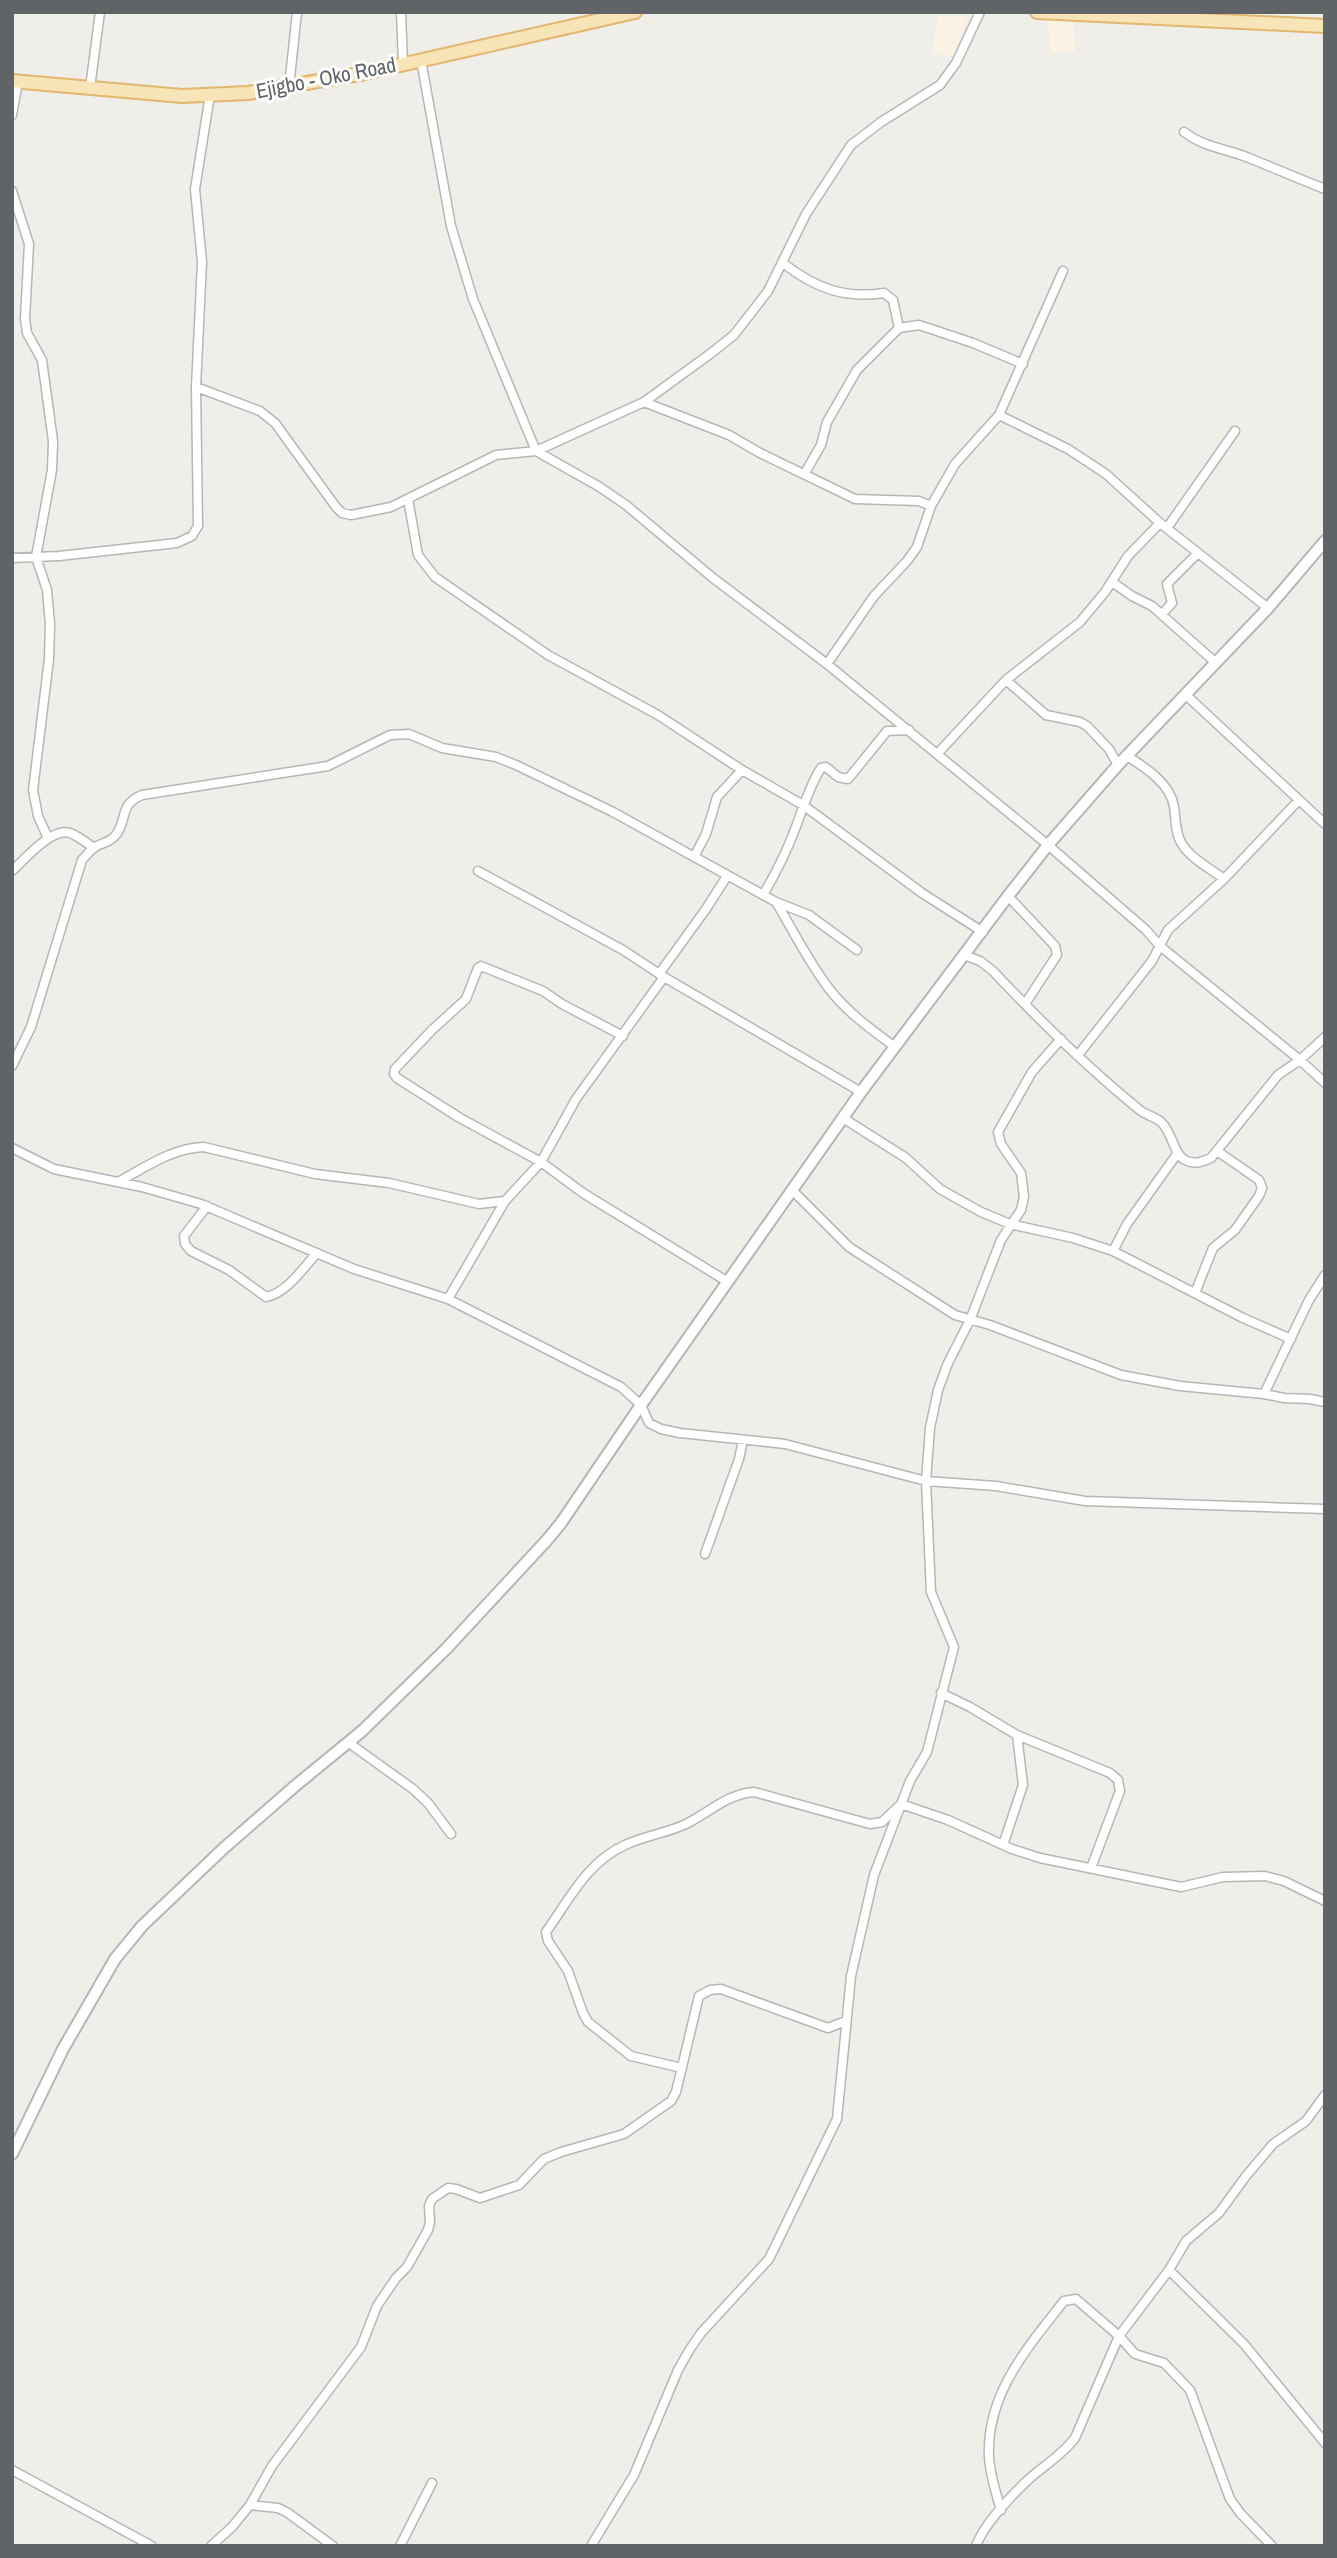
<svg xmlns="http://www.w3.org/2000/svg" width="1337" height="2558" font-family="'Archivo Narrow',sans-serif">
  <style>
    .commercial { fill: #fbf3e3 }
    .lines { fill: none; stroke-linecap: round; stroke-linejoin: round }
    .street-casing { stroke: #b4b6b9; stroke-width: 11 }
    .secondary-casing { stroke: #b3b6b9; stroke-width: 14 }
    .primary-casing { stroke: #e3b66f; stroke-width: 16 }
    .street { stroke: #fff; stroke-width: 8 }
    .secondary { stroke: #fff; stroke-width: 10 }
    .primary { stroke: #f7e5b7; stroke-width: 12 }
    .labels { text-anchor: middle; stroke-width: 6; stroke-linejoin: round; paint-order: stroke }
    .street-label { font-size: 21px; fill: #606467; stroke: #fff }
  </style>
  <rect width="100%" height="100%" fill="#f0eee9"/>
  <path class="commercial" d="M938,16l30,1 -14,39 -22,-2z
    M1047,18l26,2 2,31 -23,3z"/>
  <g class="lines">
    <g class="street-casing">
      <path id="street" d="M401,12l2,52
        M421,60l30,166 22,73 63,152 62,35 28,19 87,73 114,86 221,181 98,85 14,16 140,114 25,23
        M289,87l8,-75
        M90,88l10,-76
        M12,115l6,-33
        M1184,132c21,16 41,16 65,26 25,10 50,21 76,31
        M12,191l17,53 -4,75 2,14 15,27 11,81 -1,29 -16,87 11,33 3,34 -1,35 -16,131 5,26 10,22
        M783,263c32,25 61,36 101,30l9,7 6,28
        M196,387l64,24 15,12 61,84 6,6 9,2 40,-8 105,-52 40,-4 108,-49 66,-48 24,-19 34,-44 38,-77 45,-69 30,-23 59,-37 16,-22 24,-51
        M644,402l85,33 31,18 95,46 64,2 12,5
        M999,415l69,34 38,25 54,49 108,85
        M805,473l16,-28 6,-23 30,-52 42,-42 20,-3 54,18 50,21
        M408,499l10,56 17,22 113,78 110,60 84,55 61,35 119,88 61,39
        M1167,528l68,-97
        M12,558l47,-2 118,-13 15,-7 6,-10 -2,-139 6,-125 -7,-73 15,-94
        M1112,582l20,14 20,10 64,57
        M1162,614l10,-11 -5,-19 31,-31
        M827,664l47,-68 33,-35 10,-14 14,-41 24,-42 44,-49 64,-144
        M1006,680l40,35 34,7 7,4 22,23 9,16
        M1186,695l139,129
        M937,754l69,-74 74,-58 25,-30 23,-36 32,-33
        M1127,756c19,12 44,28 47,51 2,12 1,27 8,37 8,14 29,25 42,35
        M694,857l12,-23 11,-37 25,-27
        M12,871c13,-12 40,-44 58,-38 8,3 17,10 24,15
        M478,871l145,79 41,27 197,115
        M763,895c13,-22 25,-46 34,-71 7,-19 13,-39 24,-56l5,-1 12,10 10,2 39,-48 22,-1
        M1008,896l47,50 2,9 -32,49
        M776,902c18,30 33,61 54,88 18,23 42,40 65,57
        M964,955l16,6 13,10c46,49 96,98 148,140 6,4 13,6 19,10 13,11 13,33 25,39 9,5 17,2 26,-2l67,-83 22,-15 25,-23
        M659,974l47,-65 21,-33
        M623,1036l-61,-32 -19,-13 -62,-25 -3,2 -12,31 -34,31 -37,39 -1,5 3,4 63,40 81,44 42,31 145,89
        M1078,1055l74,-94 16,-31 56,-51 74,-78
        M12,1066l19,-39 51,-167c4,-4 8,-10 13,-13 6,-4 14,-4 20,-11 13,-15 3,-31 27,-41l186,-29 62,-31 19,-1 33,14 54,9 20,8 97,47 163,90 33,13 48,35
        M843,1118l63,40 34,31 41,23 29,12 63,14 40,13 128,66 50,22
        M12,1148l42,21 88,18 59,17 153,65 94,30 173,88 20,18 8,18 12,6 19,4 105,11 141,37 70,5 89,15 240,8
        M118,1182c28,-15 54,-34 86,-35l111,27 74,9 90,21 26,-3
        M793,1191l56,56 106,68 35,10 131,50 59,11 84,8 20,4 26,1 15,3
        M207,1206l-23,30 1,8 6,7 38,19 37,27c21,-4 37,-29 51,-44
        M1113,1251l14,-27 50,-70
        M1195,1293l18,-45 22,-18 24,-34 3,-8 -3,-8 -42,-29
        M448,1299l57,-98 36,-39 35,-63 88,-122
        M1264,1394l45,-94 16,-25
        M705,1554l34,-95 4,-19
        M941,1693l29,14 47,28 93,38 8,7 2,11 -29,77
        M349,1743l64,46 15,14 23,31
        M901,1804l47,16 64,29 28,9 141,29 42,-10 42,-1 19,5 41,20
        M1003,1845l20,-60 -6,-50
        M682,2068l-51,-12 -43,-34 -5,-9 -15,-42 -20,-30 -2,-9c23,-32 41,-70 79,-87 19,-9 42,-12 61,-21 24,-12 41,-30 68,-32l116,32 12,-2 17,-16
        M1169,2270l75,74 81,99
        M12,2470l140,76
        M250,2505l28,3 10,5 45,33
        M1001,2510c-5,-17 -11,-35 -12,-53 -3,-63 39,-110 75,-156l12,-2 43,37 16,18 29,9 26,27 40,109 11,15 31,32
        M211,2546l21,-19 18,-22 22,-39 89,-119 16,-41 19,-28 11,-11 21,-37 2,-8 -1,-16 3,-7 16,-11 8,1 24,9 39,-13 25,-26 17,-7 63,-18 47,-33 5,-9 23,-96 11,-6 11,-1 107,39 18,-7
        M400,2546l32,-63
        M591,2546l43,-71 44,-105 12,-21 11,-16 68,-74 68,-140 14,-143 23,-101 36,-94 17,-29 27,-105 -23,-55 -5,-111 4,-53 8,-38 10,-27 22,-43 31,-80 20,-30 3,-13 -3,-24 -20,-29 -3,-12 34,-60 29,-33
        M976,2546c8,-22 37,-52 54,-68 15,-13 33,-24 45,-40l44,-102 50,-66 17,-29 33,-28 27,-37 27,-32 33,-23 19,-26"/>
    </g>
    <g class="secondary-casing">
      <path id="secondary" d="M12,2154l51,-105 52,-90 27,-33 82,-78 71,-62 67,-55 84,-82 101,-109 14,-17 80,-118 220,-313 147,-196 40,-51 70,-80 150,-157 57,-67"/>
    </g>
    <g class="primary-casing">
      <path id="primary" d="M1037,12l288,14
        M12,81l170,15 66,-3 117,-20 270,-61"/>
    </g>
    <use href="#street" class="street"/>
    <use href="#secondary" class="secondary"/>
    <use href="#primary" class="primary"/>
  </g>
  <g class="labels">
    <g class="street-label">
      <text transform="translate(326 78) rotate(-11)" y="7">Ejigbo - Oko Road</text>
    </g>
  </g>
  <rect width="1337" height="2558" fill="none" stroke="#606467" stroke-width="28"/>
</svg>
